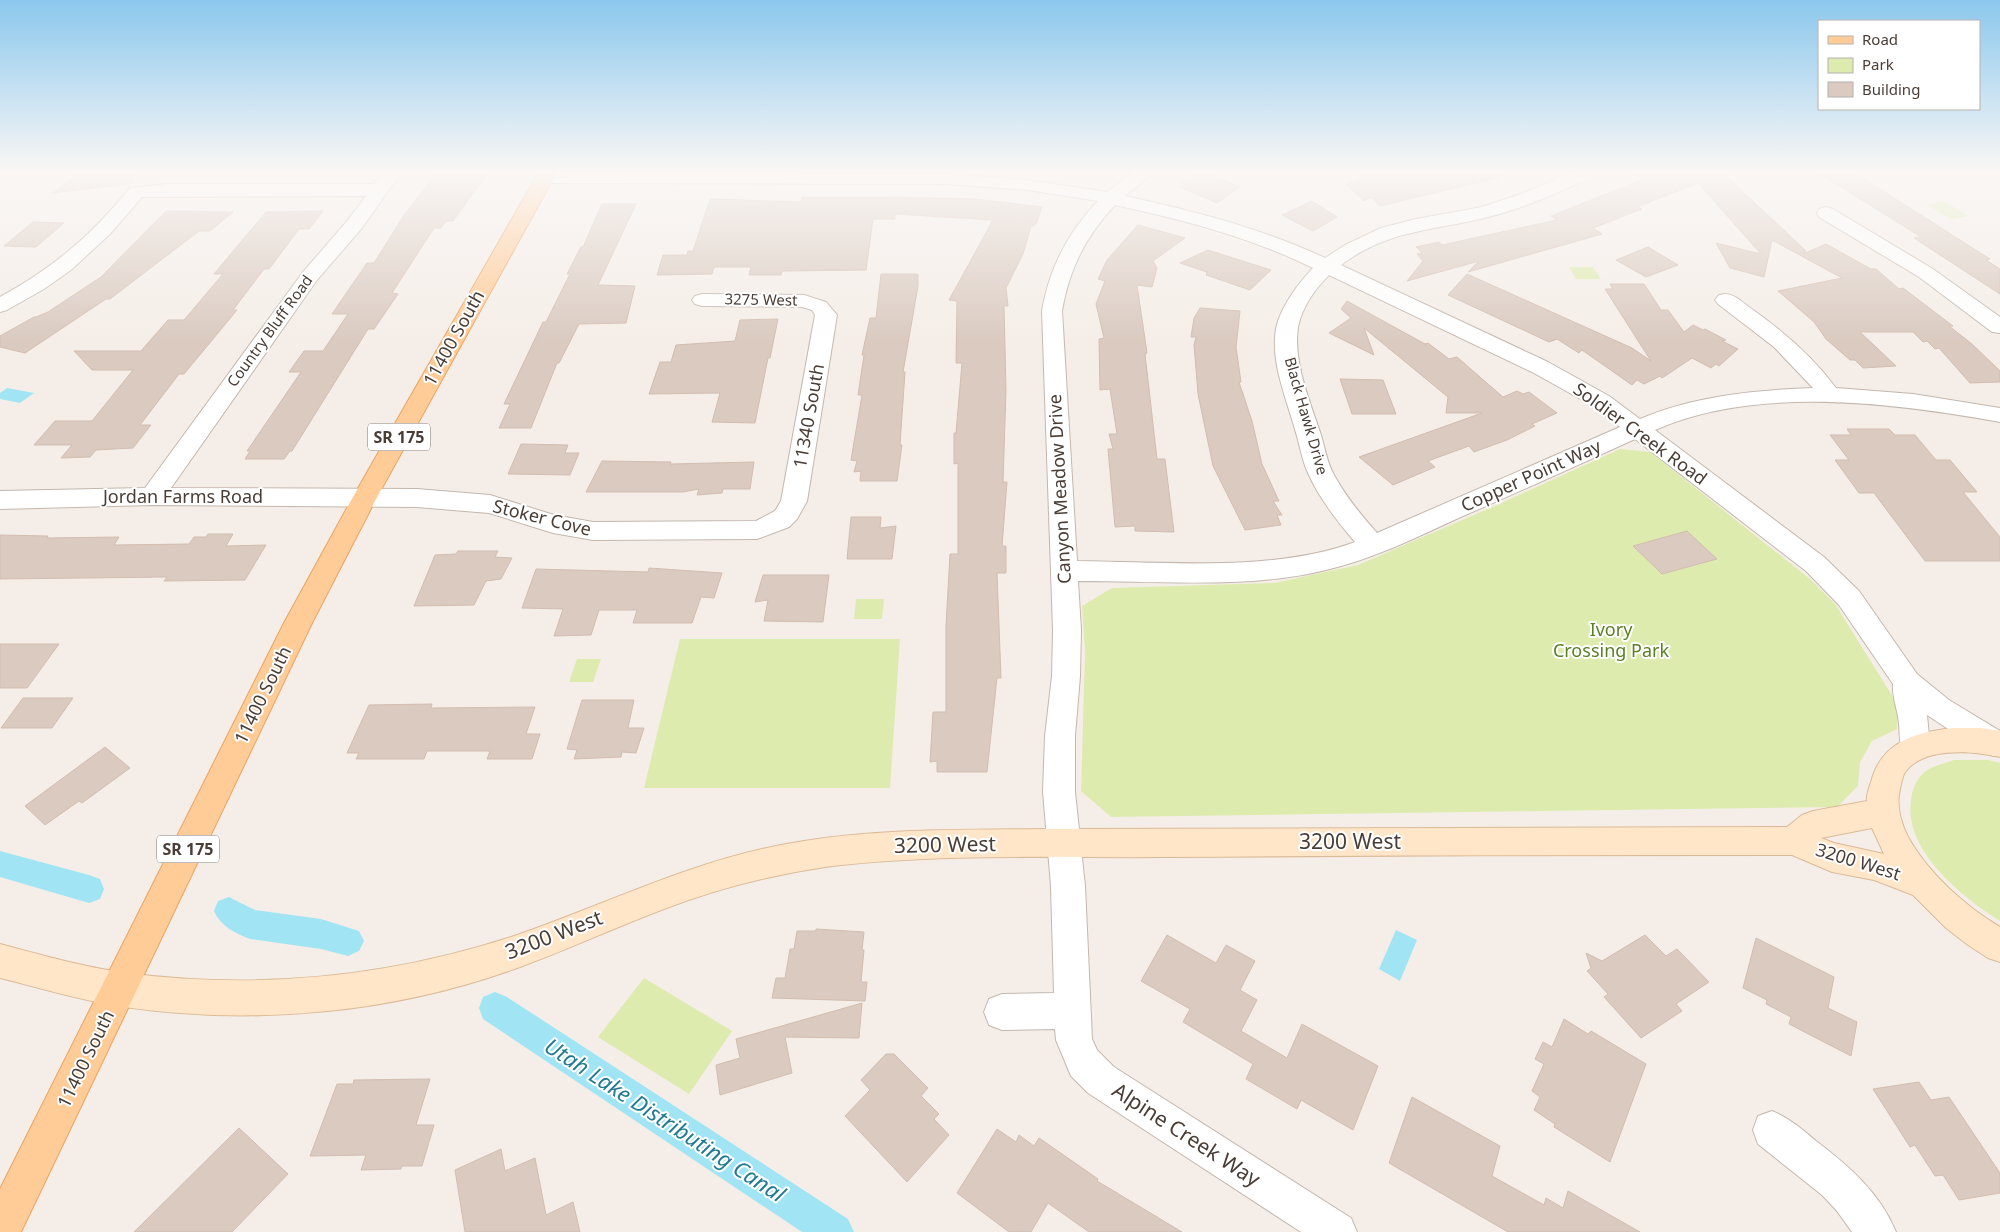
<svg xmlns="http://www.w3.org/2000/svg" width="2000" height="1232" font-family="'Noto Sans',sans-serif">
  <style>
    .green { fill: #ddebaf }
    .water { fill: #a1e5f5 }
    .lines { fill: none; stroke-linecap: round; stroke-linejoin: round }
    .canal { fill: #a1e5f5; fill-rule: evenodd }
    .building { fill: #dacac0; stroke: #d3bdaf }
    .street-casing { stroke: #c4b7ad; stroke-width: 2 }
    .secondary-casing { stroke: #dbba97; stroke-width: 2 }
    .primary-casing { stroke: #eba360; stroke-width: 2 }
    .street { fill: #fff; fill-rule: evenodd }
    .secondary { fill: #ffe6c8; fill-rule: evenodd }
    .primary { fill: #ffcb97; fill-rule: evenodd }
    .labels { text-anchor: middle; stroke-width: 4; stroke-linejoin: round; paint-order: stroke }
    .far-street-label { font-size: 15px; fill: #493d36; stroke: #fff }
    .shield { fill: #fff; stroke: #807772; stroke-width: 1 }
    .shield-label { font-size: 16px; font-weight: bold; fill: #493d36 }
    .street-label { font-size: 18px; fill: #493d36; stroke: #fff }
    .park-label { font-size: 18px; fill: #5a7f25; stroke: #fff }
    .near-street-label { font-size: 21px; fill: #493d36; stroke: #fff }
    .near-water-label { font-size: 22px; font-style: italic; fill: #227a91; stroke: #fff }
  </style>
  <rect width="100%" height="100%" fill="#f5eee8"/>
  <path class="green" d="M1944,201l25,15 -18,3 -24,-14z
    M1569,267h24l8,12h-25z
    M1620,449l30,3 160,127 25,25 63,101 -1,24 -25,12 -12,21 -2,24 -21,21 -726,10 -30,-26 4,-138 -3,-47 30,-18 162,-5 84,-18 139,-60z
    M856,599h28l-2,20h-28z
    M680,639h220l-10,149h-246z
    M577,659h24l-8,23h-24z
    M1954,760h34l12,3v158c-38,-24 -96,-70 -89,-120 1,-12 6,-25 18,-32 7,-4 17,-6 25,-9z
    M644,978l88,53 -43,63 -91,-57z"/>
  <path class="water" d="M7,388l27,5 -14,10 -20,-4v-6z
    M1396,930l21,10 -17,41 -21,-12z"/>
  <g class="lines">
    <path class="canal" d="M0,851l89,24 11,4 4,10 -4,10 -11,4 -89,-26z
      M229,897l26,13 66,9 38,12 5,10 -5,10 -11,5 -27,-7 -71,-10c-15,-6 -30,-13 -36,-28l4,-10z
      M495,992l12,5 341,222 6,13h-52l-319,-213 -4,-11 4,-11z"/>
  </g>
  <path class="building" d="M84,170l50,3v10l-81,10z
    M439,170h51l-37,51h-7l-5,7h-7l-42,65 6,1 -24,35h-6l-76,122h-2l-6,8h-39l5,-8h-3l54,-79h-12l15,-21h19l25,-37h-16l35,-51h7l31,-49z
    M1200,170l40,17 -23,16 -38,-16 4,-2 -3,-2z
    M1377,170h123l1,7 -121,29 -9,-9 -7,4 -18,-17z
    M1624,170h103l-4,3 83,78 -3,3 23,-10 45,25h5l23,20 4,-1 50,38h-4l23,18 28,27v11l-30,1 -31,-35 -4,1 -8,-8 -4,1 -10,-10h-53l36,34 -33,2 -8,-8h-5l-24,-21 -12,-17 -36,-31 64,-13 -70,-38 -8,37 -34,-9 -14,-25 45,11 -63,-71 -61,24 5,2 -49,19 9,6 -134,38 11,-11 -72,20 16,-20 -6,-7 5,-1 -6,-6 23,-5 3,3 115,-25 -6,-4 92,-37z
    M1814,170h36l140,89 -4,1 14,9v25l-86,-56 7,-1z
    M802,197h83l91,2 66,8 -5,15 -3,4h-3l-8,28 -17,34 2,18h-4l2,84 -3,92h4l-5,64h4v27h-9l4,105h-4l-10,94h-50v-11l-7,1 3,-50h13v-86l4,-72h8v-91l-4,1v-31h2l6,-70h-6l1,-62 -8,-1 44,-80 -98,-6v5h-22l-7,51 -84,1 -1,4h-32l2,-8h-37l-2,7 -55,1 6,-20h24l1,-4h5l17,-52 91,3z
    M1312,201l25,16 -24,14 -31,-16z
    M602,204h34l-38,81 37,1 -9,37 -47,1 -20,39h-2l-26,65h-32l11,-24h-6l39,-82h3l24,-48h-3l14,-27h2z
    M166,211l67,1 -23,19h-11l-89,68h-4l-81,54 -25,-6v-11l34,-19h2l12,-5 53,-35z
    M323,211l-14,18h-10l-30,40h-5l-31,41h4l-53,64h-5l-39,51h11l-18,23 -37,2 -6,7 -29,1 11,-13h-38l21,-24h37l41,-51h-41l-18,-19h67l27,-31h16l39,-46h-9l52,-62z
    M33,222l31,1 -28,24 -32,-1z
    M1138,225l47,13 -32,23 4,7 -5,19 -15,-2 10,68 -2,1 12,105h8l9,73 -39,-1v-5l-20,1 -7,-78h5l-4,-15h8l-7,-45 -10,1 -1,-51 5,-1 -8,-34 9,-23 -7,-2 9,-19z
    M1648,247l30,18 -32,12 -30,-17z
    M1208,250l63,20 -21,20 -44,-15 1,-3 -27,-9z
    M881,274h37v12l-15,86h2l-5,73h2l-5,36h-37l1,-10 -7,1 3,-11 -6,-1 11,-65h-4l6,-40h-2l8,-37h6z
    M1467,274l165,74 19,13 -46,-72h8l-3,-5h34l17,26h7l16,22 9,-7 10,5 2,-1 21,11 -4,1 16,8 -19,17 -3,-2 -5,4 -19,-10 -30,20 -2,-2 -16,8 -7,-4 -5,5 -50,-35 -3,3 -22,-14 -8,3 -101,-47z
    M1347,301l78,43 3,-1 21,16 8,-2 46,40 14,-6 6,3 6,-2 28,21 -25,11 3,2 -28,14 -33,12 -5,-6 -41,15 7,6 -42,18 -34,-28 123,-44h-36l2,-16 -84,-69 10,27 -45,-22 22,-15 -10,-9z
    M1200,308l40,3 -4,36 5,35h-2l13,39 10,43 17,37h-6l9,14h-5l4,10 -36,5 -32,-64 -15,-72 -4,-49 2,-8h-5l3,-19z
    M778,319l-8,39h-2l-13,65 -43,-1 8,-29 -71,1 11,-32h11l5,-17 59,-4 5,-21z
    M1340,379l43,1 13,34h-44z
    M1847,429h42l6,6h20l21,25h14l27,32h-14l37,45v24h-75l-51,-68h-15l-24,-33h14l-19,-25h21z
    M521,444l47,1 -3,8h14l-9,22 -62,-1z
    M602,461l69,1 -1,2 84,-2 -4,27h-27l-1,4 -25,2 2,-6 -16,3h-97z
    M851,517h30l-1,11 16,-2 -4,33h-45z
    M1687,531l30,28 -55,15 -29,-28z
    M208,534h25l-7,12 40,-1 -21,35 -81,1 3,-4 -167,2v-44l48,1 -1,2 72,-1 -5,8 75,-1 5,-7h12z
    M458,551h40l-3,6 17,1 -11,21 -15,2 -12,24 -60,1 21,-51 21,-1z
    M649,568l73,5 -8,25 -13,-1 -9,26h-59l4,-13h-38l-8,25 -37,1 9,-27 -41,-1 14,-39 112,3z
    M763,575h66l-6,47 -59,-1 4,-21 -13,2z
    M0,644h59l-32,44h-27z
    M23,698h50l-21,30h-51z
    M582,700h52l-6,28h16l-8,25 -14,-1 -1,5 -47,2 3,-9 -10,-1z
    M432,704l-1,4 104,-1 -9,27h14l-8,25h-45l3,-8h-63l-3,8h-68l3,-6h-12l22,-48z
    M105,747l25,21 -48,35 -3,-2 -34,24 -20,-19z
    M816,929l48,3 -2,18h2l-3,32h6l-2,19 -93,-3 4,-20h9l5,-29h4l3,-18h19z
    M1167,935l49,28 10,-18 29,16 -15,29 17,10 -16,31 46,27 15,-34 76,42 -25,64 -52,-30 -4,9 -51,-30 7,-15 -70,-42 7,-13 -49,-28z
    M1645,935l21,21 11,-7 32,33 -33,22 6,7 -41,27 -37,-41 4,-3 -21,-23 4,-3 -5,-15 16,8z
    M1756,938l78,39 -6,31 29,14 -6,34 -62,-32 2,-7 -25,-13 1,-4 -24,-12z
    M862,1003l-3,35 -74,-1 7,36 -72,22 -4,-30 24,-7 -4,-19z
    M1564,1019l24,15 3,-3 55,33 -36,98 -56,-35 1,-3 -21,-14 6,-13 -8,-6 12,-27 -9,-5 8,-17 9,5z
    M886,1054h8l34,34 -7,8 18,18 -5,5 15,16 -42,47 -62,-66 25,-26 -9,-10z
    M430,1079l-14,46h18l-12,41h-20l-1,3 -40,1 5,-15 -56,1 27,-72h16l1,-4z
    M1919,1082l12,18 18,-3 51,76v20l-41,7 -16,-25 -8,1 -20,-31 -5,2 -37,-58z
    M1412,1097l88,49 -8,30 52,29 2,-7 17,10 5,-17 72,41h-132l-119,-69z
    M239,1128l49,46 -56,58h-98z
    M997,1129l19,13 3,-7 15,11 5,-8 59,41 -1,2 85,51h-93l-41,-29 -17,29h-22l-52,-39z
    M501,1149l4,22 30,-13 11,57 27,-13 7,30h-115l-10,-62z"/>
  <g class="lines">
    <g class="street-casing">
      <path id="street" d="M385,170h18l-41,58 -45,52 -146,208 246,1 73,6 64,20 39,7 163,-1 19,-10 6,-10 34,-186 -3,-5 -10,-3 -100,-1 -7,-2 -3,-4 3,-4 7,-2 102,1 22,7 11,13 -30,186 -10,18 -8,8 -32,12 -164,1 -40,-7 -64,-20 -72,-6 -265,-2 -152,4v-18l145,-3 158,-216 45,-52 18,-24 -224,1 -32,37 -39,36 -27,19 -37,21 -7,2v-15c53,-29 92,-62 130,-109l37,-4h207z
        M1136,170h21l-32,26c69,15 136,32 200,62l20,-13 36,-17 35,-9 66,-12 39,-13 56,-24h23c-6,8 -20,12 -30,17 -29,13 -58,25 -90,32 -52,12 -94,12 -139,46l207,97 61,34 31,23c53,-23 115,-29 173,-31l-39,-41 -56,-43 -3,-4 3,-4c0,-1 7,-2 7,-2 9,0 17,8 24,13 33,23 63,49 87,81l77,6 87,14v14c-106,-19 -244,-37 -345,8l169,127 35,34 58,83 32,26 51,31v22l-6,3 -11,-4 -56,-37 3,32 -4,9 -11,4 -11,-4c-5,-11 -4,-20 -5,-32 -1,-14 -7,-26 -6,-40l-54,-79 -33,-34 -171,-132c-57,26 -114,52 -172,77 -44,20 -89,43 -137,54 -76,19 -169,11 -248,11l3,49 -1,46 -5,60v56l10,94 7,153 5,11 17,17 237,151 6,14h-56l-213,-139 -17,-17 -15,-36 -1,-11 -53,1 -13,-5 -5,-13 5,-13 13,-5 52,-1 -3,-107 -8,-94 2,-56 7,-60 1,-46 -11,-319c7,-42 26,-79 56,-110l-70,-11 -82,-6 -402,-1 -6,-1 -3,-4 3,-4 6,-1 402,1 82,6 79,12zM1115,205c69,15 135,32 198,63 -14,15 -28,33 -35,53 -11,35 9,78 18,112 4,13 6,27 12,40 11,25 29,48 47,69 -79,30 -193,20 -278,19l-15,-250c7,-42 24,-75 53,-106zM1329,275l203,97 61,34 27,21 -243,106c-16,-18 -31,-36 -43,-58 -7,-12 -9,-27 -13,-40 -11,-34 -28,-72 -23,-108 4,-20 17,-38 31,-52z
        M1826,207l7,2 100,60 67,48v16l-8,-1 -73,-55 -100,-60 -2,-4 2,-4z
        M1772,1111c17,7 30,18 44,30 33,25 64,52 80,91h-44l-15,-21 -15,-16 -64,-51 -5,-14 5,-14z"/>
    </g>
    <g class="secondary-casing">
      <path id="secondary" d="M1953,728h28l19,3v26c-27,-6 -79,-11 -96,17 -2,5 -3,10 -4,15 -4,16 1,34 8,48 20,36 57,69 92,90v35l-12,-4 -20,-13 -22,-17 -33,-33 -39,-15 -42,-8 -40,-17c-207,0 -415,0 -622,2 -112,1 -226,-4 -338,9 -57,8 -113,22 -168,43 -48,18 -95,40 -144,58 -126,46 -262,59 -396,40 -42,-6 -83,-19 -124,-29v-34c42,11 83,23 126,29 132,17 265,4 391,-38 87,-30 169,-71 259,-89 88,-18 179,-16 268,-17l743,-2 15,-12 11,-4 54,-10c-1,-6 2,-13 4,-19 10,-40 45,-50 82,-54zM1872,828l12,26 -50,-11 -13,-5z"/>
    </g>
    <g class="primary-casing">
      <path id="primary" d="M540,170h18l-181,327 -65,126 -291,609h-21v-43l284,-566 69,-126z"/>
    </g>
    <use href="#street" class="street"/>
    <use href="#secondary" class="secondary"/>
    <use href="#primary" class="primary"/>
  </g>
  <linearGradient id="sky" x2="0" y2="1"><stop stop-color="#8bc8ed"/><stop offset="0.5" stop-color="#faf7f5"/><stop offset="1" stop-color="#faf7f5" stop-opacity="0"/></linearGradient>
  <rect width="2000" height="342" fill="url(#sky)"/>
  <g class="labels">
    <g class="far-street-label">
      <text transform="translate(761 300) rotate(1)" y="5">3275 West</text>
      <text transform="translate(270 331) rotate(-54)" y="5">Country Bluff Road</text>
      <text transform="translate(1306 416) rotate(74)" y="5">Black Hawk Drive</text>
    </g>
    <g class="shield">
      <rect x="368" y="423.5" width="62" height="27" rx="4"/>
      <rect x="157" y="835.5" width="62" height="27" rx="4"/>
    </g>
    <g class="shield-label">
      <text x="399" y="443">SR 175</text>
      <text x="188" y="855">SR 175</text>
    </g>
    <g class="street-label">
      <text transform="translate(454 338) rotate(-61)" y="6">11400 South</text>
      <text transform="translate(809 416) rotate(-80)" y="6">11340 South</text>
      <text transform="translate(1640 434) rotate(36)" y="6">Soldier Creek Road</text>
      <text transform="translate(1531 476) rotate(-24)" y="6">Copper Point Way</text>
      <text transform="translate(1060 489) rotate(-93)" y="6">Canyon Meadow Drive</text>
      <text x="183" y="503">Jordan Farms Road</text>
      <text transform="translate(542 518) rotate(14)" y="6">Stoker Cove</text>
      <text transform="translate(263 695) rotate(-64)" y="6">11400 South</text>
      <text transform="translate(1858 862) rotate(17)" y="6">3200 West</text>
      <text transform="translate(86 1059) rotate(-64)" y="6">11400 South</text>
    </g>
    <g class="park-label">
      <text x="1611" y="636">Ivory<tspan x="1611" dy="21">Crossing Park</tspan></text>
    </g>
    <g class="near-street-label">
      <text x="1350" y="849">3200 West</text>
      <text transform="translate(945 845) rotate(-1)" y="7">3200 West</text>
      <text transform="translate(554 935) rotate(-21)" y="7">3200 West</text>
      <text transform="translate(1186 1135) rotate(33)" y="7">Alpine Creek Way</text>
    </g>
    <g class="near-water-label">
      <text transform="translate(665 1120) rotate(33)" y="8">Utah Lake Distributing Canal</text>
    </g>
  </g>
  <rect x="1818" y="20" width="162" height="90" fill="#ffffff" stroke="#b6b1af"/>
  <rect x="1828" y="36" width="25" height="8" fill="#ffcb97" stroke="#b6b1af"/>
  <text x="1862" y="45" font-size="15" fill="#493d36">Road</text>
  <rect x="1828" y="58" width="25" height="15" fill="#ddebaf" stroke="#b6b1af"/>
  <text x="1862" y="70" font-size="15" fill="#493d36">Park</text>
  <rect x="1828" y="82" width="25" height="15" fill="#dacac0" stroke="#b6b1af"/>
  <text x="1862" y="95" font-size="15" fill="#493d36">Building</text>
</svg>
